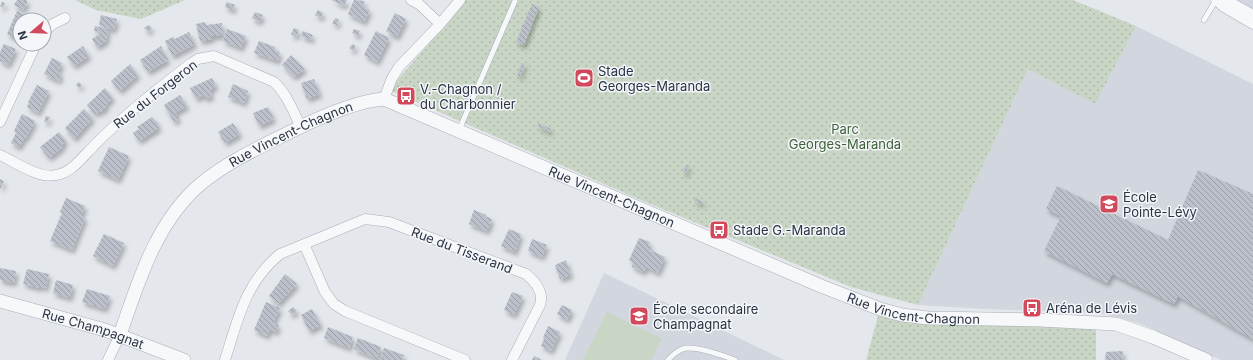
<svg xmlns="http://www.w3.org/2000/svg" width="1253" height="360" font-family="Inter,sans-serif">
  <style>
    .built { fill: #d2d6de }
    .green { fill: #c9d6c5 }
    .park { fill: url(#park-dots) }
    .building { fill: url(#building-back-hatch); filter: url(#shadow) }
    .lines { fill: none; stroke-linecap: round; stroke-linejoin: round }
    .service-casing { stroke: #a9aeb7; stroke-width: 6 }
    .minor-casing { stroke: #a9aeb7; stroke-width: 11 }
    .tertiary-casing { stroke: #a9aeb7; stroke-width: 14 }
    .service { stroke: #f7f8fa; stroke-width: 5 }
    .minor { stroke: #f7f8fa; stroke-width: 10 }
    .tertiary { stroke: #f7f8fa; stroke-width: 13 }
    .labels { text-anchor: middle; stroke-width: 3; stroke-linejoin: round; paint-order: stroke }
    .poi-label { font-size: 13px; fill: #2b3445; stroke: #f4f6f9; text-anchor: start }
    .street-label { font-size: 13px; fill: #2b3445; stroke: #f4f6f9 }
    .park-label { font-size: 13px; fill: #3f6138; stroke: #f4f6f9 }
  </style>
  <defs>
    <pattern id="park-dots" width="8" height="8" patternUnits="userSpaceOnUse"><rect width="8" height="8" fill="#c9d6c5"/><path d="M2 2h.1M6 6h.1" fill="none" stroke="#adb8ab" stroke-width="1.8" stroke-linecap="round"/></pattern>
    <pattern id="building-back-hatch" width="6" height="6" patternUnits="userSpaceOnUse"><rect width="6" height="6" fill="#bbc0ca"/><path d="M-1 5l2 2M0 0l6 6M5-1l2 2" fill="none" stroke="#989da6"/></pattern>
    <filter id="shadow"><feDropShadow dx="2.5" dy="4" stdDeviation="2" flood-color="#0004"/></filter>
  </defs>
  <rect width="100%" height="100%" fill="#e4e7ec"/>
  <path class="built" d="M1231,0h22v11z
    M1136,26l117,58v276h-32l-82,-37 -40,-10 -114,-4 -67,-4 110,-236 67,34z
    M604,273l180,87h-219z"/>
  <path class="green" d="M607,312l55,27 -11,21h-68z"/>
  <path class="park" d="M75,0h110l-44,19 -45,-9z
    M464,0h609l63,26 -41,78 -67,-35 -110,236 -67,-18 -215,-89 -247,-108 73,-85z
    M880,309l216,13v38h-230z"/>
  <path class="building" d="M17,0h8l3,1 -5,9 -9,-5z
    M331,0h16l-3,6z
    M354,0l11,1 -2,4 2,1 -1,2 6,2 -6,12 -16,-8z
    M2,2l3,1 -2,5 -3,-2z
    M227,2l8,3 -2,5 -8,-3z
    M532,4l7,3 -15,38 -8,-3z
    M318,10l5,3 -2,5 -6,-3z
    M17,11l13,6 -2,3h-8l-1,20 -12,-6z
    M255,12l8,3 -4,7 -7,-4z
    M395,13l11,6 -9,18 -11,-6z
    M101,15l16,4 -3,11 -15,-5z
    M335,18l4,2 -2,5 -5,-1z
    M205,22l1,3 16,-2 1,13h-11v3l-12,2 -4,-17z
    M149,25l3,3 -4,4 -4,-4z
    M95,26l13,3v4l-2,8 -9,6 -5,-8 8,-5v-2l-6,-1z
    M294,28l5,2 -3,7 -5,-3z
    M227,29l19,7 -5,12 -18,-7z
    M354,29l6,2 -2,5 -6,-3z
    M303,31l10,4 -2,5 -10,-4z
    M376,31l13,7 -12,24 -13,-7z
    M189,32l6,12 -23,12 -7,-15 8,-4 2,2z
    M259,41l16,6v4l5,1 -2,9 -24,-8z
    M4,44l12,5 -8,16 -8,-4v-9z
    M353,44l3,2 -3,5 -4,-3z
    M83,46l6,10 -15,10 -7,-9z
    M161,46l7,14 -20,12 -8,-12z
    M291,55l14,14 -11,8 -12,-12z
    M52,58l10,5 -4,9 3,2 -2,7 -15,-7z
    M522,63l3,1 -5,13 -3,-1z
    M130,64l8,11 -18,16 -9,-10z
    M212,78l4,8 -6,4 2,6 -6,3 -3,-4 -7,4 -6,-11z
    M314,79l6,15 -13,5 -6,-16z
    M79,82l3,3 -3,3 -3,-3z
    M233,84l15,7 -4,12 -16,-6z
    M37,85l12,6 -11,22 -11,-6 2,-4 -1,-1z
    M105,88l8,10 -7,6 1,2 -6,6 -1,-1 -5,3 -8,-9z
    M180,95l7,11 -12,7 4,6 -5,3 -10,-17z
    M268,107l6,12 -15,7 -6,-13z
    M84,109l9,9 -19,21 -9,-11z
    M22,114l13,7 -9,17 -1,-1 -6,10 -8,-4 5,-10 -2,-2z
    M46,116l4,1 -3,6 -3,-2z
    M152,117l7,7 -2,1 2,3 -20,13 -6,-8 6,-4 -2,-2z
    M233,123l7,11 -15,9 -7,-11z
    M539,123l12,6 -1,3 -12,-6z
    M59,132l7,9 -4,4 1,2 -14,11 -9,-11z
    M109,147l20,9 -11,24 -20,-9z
    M686,165h3l-3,9 -3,-1z
    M1198,170l55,24v145l-75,-43 -4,8 -62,-30 -5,9 -63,-32 17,-35 -15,-7 11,-23 111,54z
    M0,179l4,2 -4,9z
    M66,198l19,8 -4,10 4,2 -13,32 -22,-9 12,-28 -2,-1z
    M695,198l8,4 -1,2 -8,-3z
    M474,210l12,5 -1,1 7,3 -5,12 -18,-7z
    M509,229l12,5 -6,18 -14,-6z
    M104,234l20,9 -11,23 -20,-10z
    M639,238l11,4 -2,4 4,1 -2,3 15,7 -7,16 -12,-6 -2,5 -12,-5 1,-4 -4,-3z
    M532,239l15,6 -5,12 -14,-6z
    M566,260l5,15 -11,4 -5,-14z
    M0,268l16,3 -2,12 -14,-3z
    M27,269l22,5 -3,14 -7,-2v2l-16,-4z
    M285,274l12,10 -19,20 -9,-8z
    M56,280l17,5 -3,13 -17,-5z
    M87,289l23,7 -5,13 -23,-7z
    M512,292l11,4 -9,19 -10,-5z
    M266,302l14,6 -7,15 6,2 -3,7 -6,-3 -3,7 -13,-6z
    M562,305l10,5 -5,10 -10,-6z
    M293,307l4,4 -5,4 -4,-4z
    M312,309l9,16 -12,6 -8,-16z
    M548,326l12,6 -9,19 -10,-5 3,-7 -1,-1z
    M328,327l25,10 -4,11 -25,-10z
    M358,338l23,9 -4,12 -23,-10z
    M384,348l20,7 -2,5h-22z
    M1123,351l-1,9h-17l1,-8z
    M534,356l8,4h-10z"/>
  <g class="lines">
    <g class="service-casing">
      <path id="service" d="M1204,20l12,-20
        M459,130l56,-129
        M668,360c4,-5 12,-11 18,-12 14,-1 36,7 49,12"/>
    </g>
    <g class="minor-casing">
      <path id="minor" d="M411,0l8,4 21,20
        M1216,0l8,7 29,17
        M1223,0h3l27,15
        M44,32l9,-8 12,-6
        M384,99l8,-21 7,-11 41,-43 20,-24
        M0,122l36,-78
        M0,155c15,7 39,24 56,20 14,-2 23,-14 32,-23 31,-33 66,-60 102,-88l8,-5 16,-3 60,26c13,12 19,29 27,45
        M304,244l21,48 9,12 11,7 120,49
        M108,360l12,-25
        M225,360c13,-41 20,-77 55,-106l85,-35 24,3 137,52c10,8 18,18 14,31l-28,55"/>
    </g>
    <g class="tertiary-casing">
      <g id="tertiary">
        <path id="s1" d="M0,301l105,29 79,30"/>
        <path id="s2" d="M120,335c18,-53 37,-116 83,-153 26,-21 57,-35 87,-50 26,-13 65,-31 94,-33l437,187 59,23 22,6 26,3 112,2 76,4 37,13 53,23"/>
      </g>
    </g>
    <use href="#service" class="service"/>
    <use href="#minor" class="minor"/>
    <use href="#tertiary" class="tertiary"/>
  </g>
  <defs>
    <g id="stadium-square" transform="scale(1)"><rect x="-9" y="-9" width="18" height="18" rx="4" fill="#d1495b" stroke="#f4f6f9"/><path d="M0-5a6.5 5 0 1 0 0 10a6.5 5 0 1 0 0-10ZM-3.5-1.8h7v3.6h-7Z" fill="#fff"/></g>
    <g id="bus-square" transform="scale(1)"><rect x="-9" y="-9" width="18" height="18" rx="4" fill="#d1495b" stroke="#f4f6f9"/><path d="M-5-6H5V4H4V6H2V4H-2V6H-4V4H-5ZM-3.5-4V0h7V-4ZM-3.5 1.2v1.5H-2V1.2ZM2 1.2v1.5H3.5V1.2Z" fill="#fff"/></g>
    <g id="school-square" transform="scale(1)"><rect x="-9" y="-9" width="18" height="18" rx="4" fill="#d1495b" stroke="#f4f6f9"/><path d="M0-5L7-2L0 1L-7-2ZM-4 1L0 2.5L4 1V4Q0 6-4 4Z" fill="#fff"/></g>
  </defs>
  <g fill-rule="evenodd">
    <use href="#stadium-square" x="584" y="78"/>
    <use href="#bus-square" x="406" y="96"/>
    <use href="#school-square" x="1109" y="204"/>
    <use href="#bus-square" x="719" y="230"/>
    <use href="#bus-square" x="1032" y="308"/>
    <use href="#school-square" x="639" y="316"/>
  </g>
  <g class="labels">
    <g class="poi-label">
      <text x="598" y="76">Stade<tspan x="598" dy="15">Georges-Maranda</tspan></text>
      <text x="420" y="94">V.-Chagnon /<tspan x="420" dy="15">du Charbonnier</tspan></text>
      <text x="1123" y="202">École<tspan x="1123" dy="15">Pointe-Lévy</tspan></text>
      <text x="733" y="235">Stade G.-Maranda</text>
      <text x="1046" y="313">Aréna de Lévis</text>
      <text x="653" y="314">École secondaire<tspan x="653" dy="15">Champagnat</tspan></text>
    </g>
    <g class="street-label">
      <text transform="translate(155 94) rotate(-38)" y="5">Rue du Forgeron</text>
      <text dy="5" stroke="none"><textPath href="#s2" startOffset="277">Rue Vincent-Chagnon</textPath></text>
      <text dy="5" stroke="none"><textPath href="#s2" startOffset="625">Rue Vincent-Chagnon</textPath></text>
      <text transform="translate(462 250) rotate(21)" y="5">Rue du Tisserand</text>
      <text dy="5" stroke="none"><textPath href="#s2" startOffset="949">Rue Vincent-Chagnon</textPath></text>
      <text dy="5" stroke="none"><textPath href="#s1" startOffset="97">Rue Champagnat</textPath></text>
    </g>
    <g class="park-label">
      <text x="845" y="134">Parc<tspan x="845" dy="15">Georges-Maranda</tspan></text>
    </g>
  </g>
  <g transform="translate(32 32) rotate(251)"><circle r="19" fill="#f4f6f9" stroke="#a4a8b1"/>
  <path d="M0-3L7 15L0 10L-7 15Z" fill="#d1495b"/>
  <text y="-6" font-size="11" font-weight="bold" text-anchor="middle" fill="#2b3445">N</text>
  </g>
</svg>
